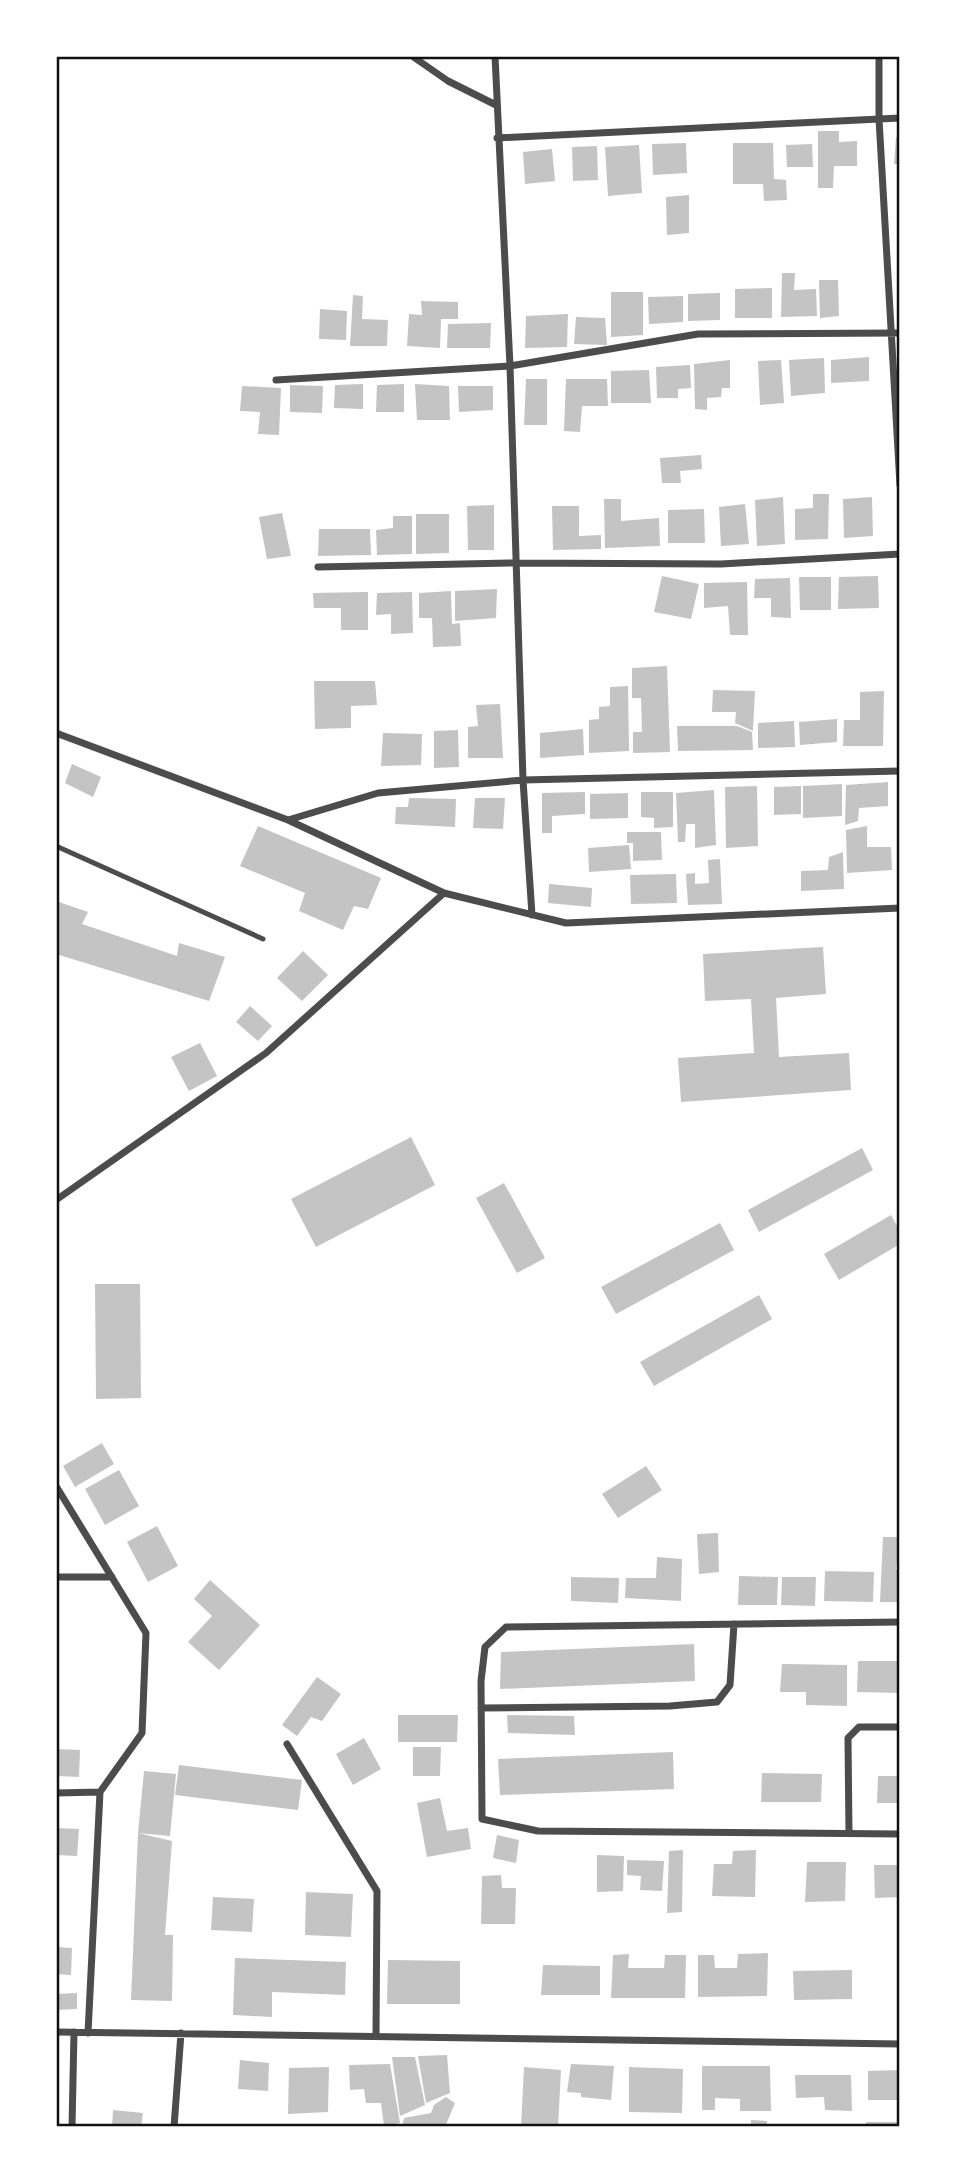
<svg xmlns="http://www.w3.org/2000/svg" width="956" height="2183" font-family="'Open Sans',sans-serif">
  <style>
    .building { fill: #c4c4c4 }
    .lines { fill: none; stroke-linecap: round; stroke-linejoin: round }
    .service { stroke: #4c4c4c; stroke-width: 5 }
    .minor { stroke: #4c4c4c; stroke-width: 7 }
    .neatline { fill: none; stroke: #111; stroke-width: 2.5 }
  </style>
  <rect width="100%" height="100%" fill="#fff"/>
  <path class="building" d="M818,131h21v11l18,-1v25h-23l-1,22h-15z
    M896,137h4v27h-6z
    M686,143l1,30 -34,2 -1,-31z
    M733,143h40l1,36 12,1 1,20 -23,1 -1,-17h-30z
    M812,144l1,23h-26l-1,-22z
    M639,145l3,48 -34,3 -3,-49z
    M597,146l1,34 -25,1 -1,-34z
    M552,149l3,32 -30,3 -2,-32z
    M689,195v38l-22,2 -1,-38z
    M782,273h13l-1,17 22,-1 1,27 -36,1z
    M819,280h19l1,36 -19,2z
    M772,288v30h-37v-29z
    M611,292h32v43l-32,2z
    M720,293v27l-32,1v-27z
    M353,295l10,1 -1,23 26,1 -1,26h-37z
    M683,296v26l-34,2 -1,-27z
    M421,301l37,1v17h-17l-1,29 -33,-2 2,-32 13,1z
    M320,309l27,2 -1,29 -27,-1z
    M568,314l-1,33 -42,1 1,-32z
    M576,317l29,1 2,27 -33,-1z
    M491,323l-1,25h-43l1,-24z
    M869,357v24l-38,2v-23z
    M824,358l1,35 -34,3 -2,-36z
    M730,360v28h-8l-1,9 -14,1v12l-12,-1 -1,-45z
    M781,360l3,43 -24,2 -2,-44z
    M690,365l1,23 -13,1v9h-21l-1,-31z
    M649,370l2,33h-40v-32z
    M526,379h21v46h-23z
    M566,379h41l1,27h-26l-2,26 -16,-1z
    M363,384v25l-29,-1 1,-23z
    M404,384v28h-28l1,-27z
    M415,384l34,2 1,34h-33z
    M290,385l33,1 -1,27 -32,-1z
    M242,386l39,2 -2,47 -21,-1 2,-22 -20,-1z
    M458,386h35v24l-34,2z
    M701,455l1,14 -22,2 1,12h-19l-2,-25z
    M813,494h16l-1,45 -33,1v-31l18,-1z
    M783,497l2,47 -28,2 -2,-46z
    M872,497l1,39 -29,2 -1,-39z
    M604,499h17v22l38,-3 1,28 -55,2z
    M745,504l4,40 -28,2 -2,-39z
    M494,505v45h-26l-1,-44z
    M552,506h27v30l22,-1v14l-48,1z
    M704,509l1,34h-37v-33z
    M282,513l9,43 -24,3 -8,-42z
    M416,514h33v39l-33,1z
    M393,516h19v38l-35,1 -1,-25 17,-2z
    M319,529h51l1,26 -53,1z
    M662,576l37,8 -8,35 -37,-7z
    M878,576l1,32 -41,1 1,-32z
    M799,577h32v33h-31z
    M790,578l1,40 -20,-1v-19h-17l1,-19z
    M747,582l1,53h-18l-2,-29 -24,2v-25z
    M497,589l-1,29 -41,3v-30z
    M451,591l1,33 8,-1 1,23 -28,1 -1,-29h-13v-25z
    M368,592v38h-27v-22h-27l-1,-15z
    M412,592l1,41 -22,1v-20l-15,1 1,-22z
    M667,666l3,86 -37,1v-21h9l-1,-34h-9v-30z
    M314,681h61l2,24 -26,1v22l-36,1z
    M628,686l1,65 -40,2v-33l10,-1v-12l11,-1v-19z
    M713,690l42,1 -2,40 -18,-8 1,-11h-24z
    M884,691l-1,55h-40l1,-26h16v-28z
    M500,704l3,54h-35v-31l10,-1 -2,-21z
    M837,719v23l-37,3 -1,-23z
    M794,721l1,26 -37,1v-25z
    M677,726h60l15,6 1,18 -75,1z
    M583,729l1,26 -44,3v-25z
    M458,730l1,37 -25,1v-37z
    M383,733l39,1 -1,31 -40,1z
    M72,764l29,13 -8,20 -28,-14z
    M888,782v24l-29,2 -1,13 -13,4 1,-40z
    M842,784v32l-39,2v-32z
    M757,786l1,60 -32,2 -1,-61z
    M801,786v28l-27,1v-28z
    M714,790l2,55 -21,3v-24h-9l-1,18h-7l-2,-49z
    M585,792v22l-33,2v17h-10v-40z
    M641,792h32v35l-19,1v-10l-13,-1z
    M628,793v25l-38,1v-25z
    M409,798l47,1 -1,28 -60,-3 1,-17h12z
    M475,798h30l-2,31 -30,-1z
    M258,826l123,52 -13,31 -14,-3 -11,24 -44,-19 6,-18 -65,-27z
    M867,826v21h24l1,23 -45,3 -1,-43z
    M627,832h34l1,28 -29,1v-18h-6z
    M629,845l2,24 -42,3 -1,-24z
    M843,852l1,37 -43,2v-20l27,-1 1,-13z
    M720,859l2,45 -34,1 -2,-31 9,-1v11l14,-1 -1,-23z
    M676,874l1,29 -46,1 -1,-29z
    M549,884l43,4 -1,19 -43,-4z
    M56,901l32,11 -6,12 95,32 2,-13 46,14 -16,44 -153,-47z
    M823,947l3,47 -50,4 3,59 70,-4 2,37 -170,12 -3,-44 76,-5 -3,-54 -46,2 -2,-47z
    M303,951l25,24 -26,26 -25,-23z
    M250,1006l22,20 -14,15 -22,-19z
    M200,1043l17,33 -28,15 -18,-34z
    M411,1137l24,48 -119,62 -25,-48z
    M862,1148l11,22 -114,62 -11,-22z
    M504,1183l41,75 -28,15 -41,-75z
    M891,1215l9,16v13l-61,36 -15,-26z
    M720,1223l14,27 -118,64 -15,-27z
    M95,1284h45l1,114 -45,1z
    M759,1295l13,24 -118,67 -14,-24z
    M102,1443l12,21 -39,23 -12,-21z
    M646,1466l16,24 -44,28 -16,-24z
    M119,1470l20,36 -34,19 -20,-36z
    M157,1526l21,40 -30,16 -21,-40z
    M718,1533l1,39 -20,2 -2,-40z
    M883,1537h16l-3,33h4v32h-20z
    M657,1557l25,2 -1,42 -56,-3 1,-20h30z
    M825,1571l49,1 -1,30 -49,-1z
    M739,1576l39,1 -1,28h-39z
    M571,1577l48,1 -1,25 -47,-2z
    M782,1577h34l-1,29 -34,-1z
    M210,1580l50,45 -41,45 -31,-28 24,-26 -18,-17z
    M694,1644l1,37 -195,8 1,-37z
    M858,1661h42v32l-43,-1z
    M782,1664l65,1v41l-41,-1v-13h-26z
    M317,1677l24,17 -19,27 -11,-4 -14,19 -15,-11z
    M398,1715h60l-1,27h-59z
    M507,1715l67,1 1,19 -67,-2z
    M364,1738l17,31 -28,16 -17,-31z
    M413,1747h28l-1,29h-27z
    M56,1749l24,1 -1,27 -23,-1z
    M673,1752l1,37 -174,6 -2,-36z
    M179,1765l123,15 -4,30 -123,-15z
    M144,1771l32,3 -6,62 -32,-3z
    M762,1773l60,1 -1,28h-60z
    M878,1776h22v27h-23z
    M440,1798l7,33 21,-3 3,21 -44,8 -10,-54z
    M56,1828l23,1 -2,27 -21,-1z
    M138,1833l34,8 -7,94h8l-1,66 -41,-1z
    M497,1835l22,5 -3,23 -23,-5z
    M683,1850l-1,62 -15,1 2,-62z
    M756,1850l-1,47 -43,-1 2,-32h18l1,-13z
    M597,1855l27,1 -1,35 -26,1z
    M627,1860l37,1 -2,30 -22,-1 1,-14 -14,-1z
    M807,1862h39l-1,39 -40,1z
    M874,1865h26v32l-25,1z
    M501,1875l1,13h14l-1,36h-34l1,-48z
    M306,1892l47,2 -2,43 -46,-2z
    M213,1897l41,2 -2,33 -41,-2z
    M56,1947l16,1 -1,27 -15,-1z
    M768,1953l-1,43 -69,1v-42h16l1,13h22l1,-14z
    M629,1954l-1,14h36l1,-13h21l-1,43h-74l2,-43z
    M235,1958l111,4 -1,33 -73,-3v25l-39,-2z
    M388,1960l72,1v43h-73z
    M543,1965l57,1v29h-59z
    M852,1970v29l-58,1 -1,-29z
    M77,1993v16l-21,1v-16z
    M447,2055l3,38 -24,10 -8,-47z
    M392,2057h23l10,48 -25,11z
    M240,2060l29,3 -1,28 -30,-2z
    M390,2064l10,59 -16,3 -3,-23h-15l-2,-14 -14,1 -1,-25z
    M571,2064l43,2 -3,34 -30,-3v-4l-14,-1z
    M702,2066h68l1,45h-31v-12l-25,-1v12h-13z
    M329,2067l-1,45 -40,2 1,-46z
    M524,2067l37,3 -3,57h-37z
    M629,2067l54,2 -1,44 -53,-1z
    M900,2070v30h-32v-29z
    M795,2075h56l1,36 -27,-1 -1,-13 -28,1z
    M446,2097l9,6 -10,24h-43l2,-9 27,-5 3,-8z
    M113,2110l30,3 -2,14h-29z
    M751,2120l16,1v6h-16z
    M866,2122h34v5h-34z"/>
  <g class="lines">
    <path class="service" d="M56,846l207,93"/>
    <path class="minor" d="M412,56l36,25 48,24
      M495,56l15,310 13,414 9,135
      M879,56v63l21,366
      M497,138l403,-20
      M276,380l234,-14 188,-32 202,-1
      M318,567l196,-4 207,1 179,-10
      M56,733l232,87 156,73 122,30 334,-15
      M288,820l90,-27 145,-13 377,-9
      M56,1200l210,-147 178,-160
      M56,1486l90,147 -4,100 -42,59 -12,241
      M56,1577h56
      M900,1622l-394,5 -21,20 -4,34 1,138 56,12 362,3
      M481,1708l189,-2 47,-4 13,-17 4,-61
      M287,1744l90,147 -1,145
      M56,1793l44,-1
      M849,1833l-1,-95 11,-11h41
      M56,2032l844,12
      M72,2127l2,-95
      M174,2127l7,-94"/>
  </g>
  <rect width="956" height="2183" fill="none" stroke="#ffffff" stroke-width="116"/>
  <rect x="58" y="58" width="840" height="2067" class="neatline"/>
</svg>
